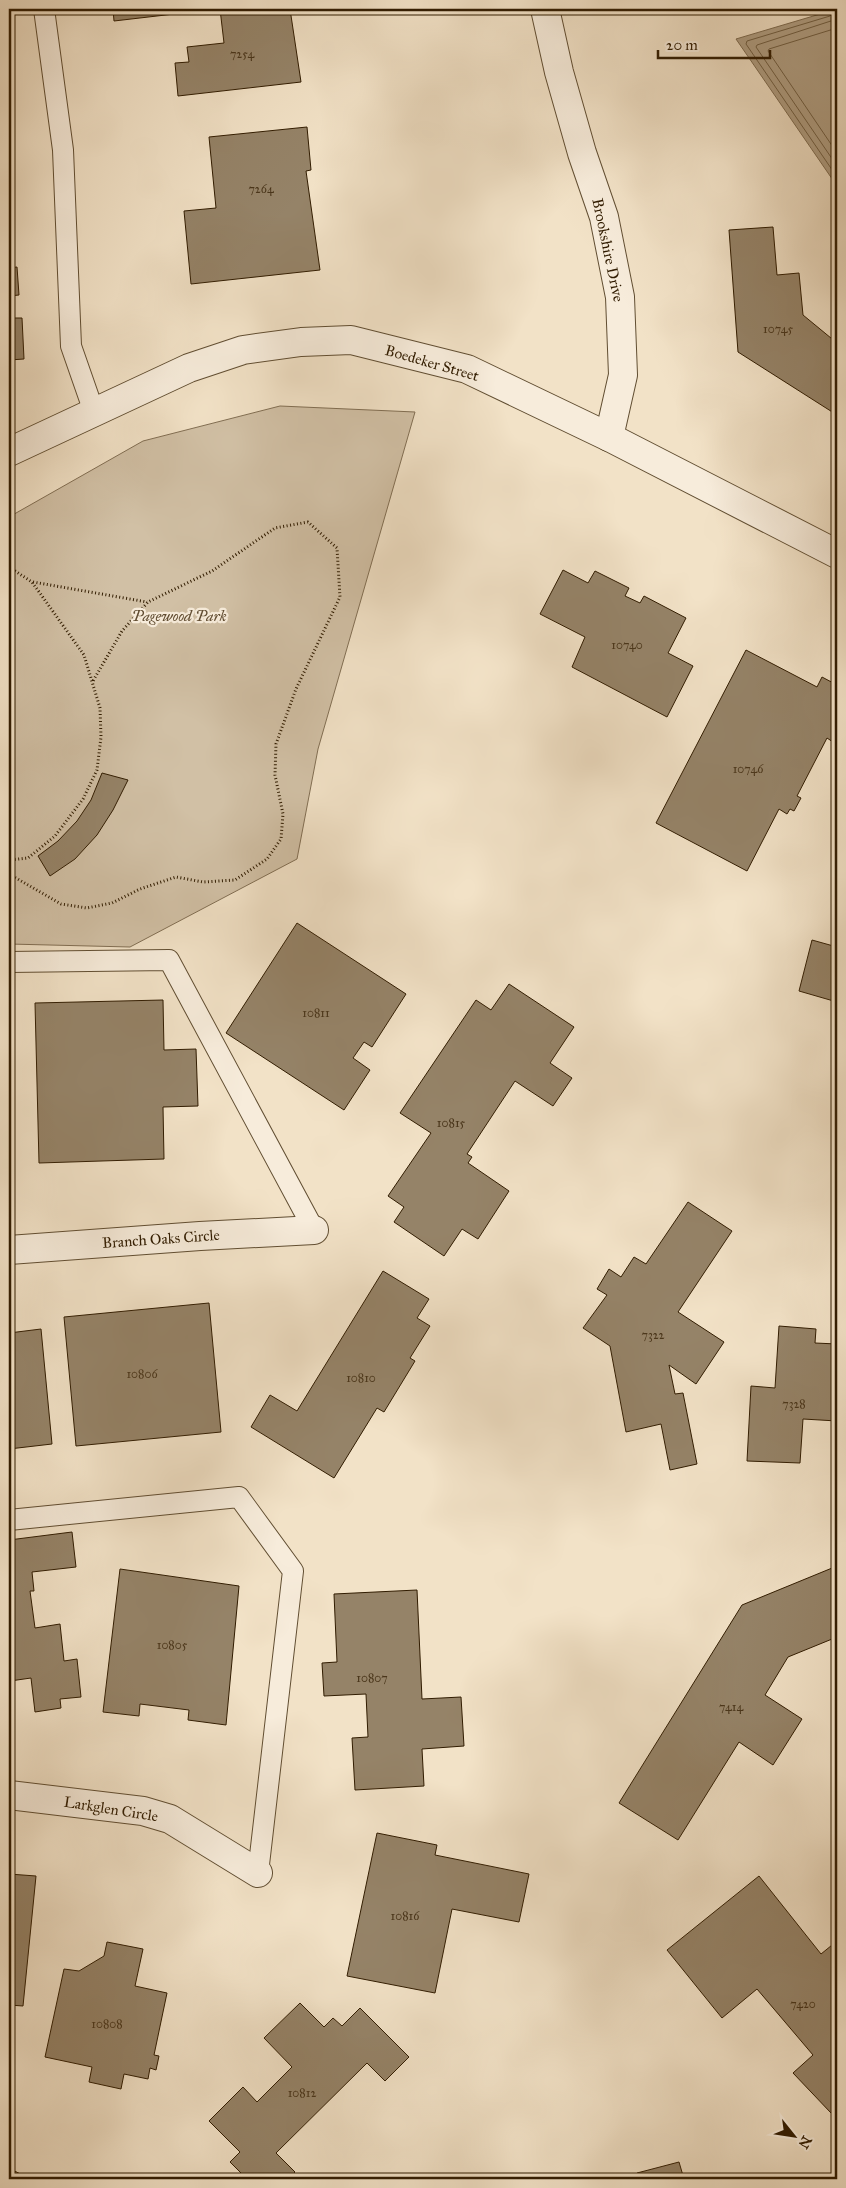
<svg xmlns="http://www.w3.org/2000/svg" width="846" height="2188" font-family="'IM FELL Great Primer',serif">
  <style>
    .green { fill: #d1c0a5; stroke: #816e53 }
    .water { fill: #b09f84; stroke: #7d6b50 }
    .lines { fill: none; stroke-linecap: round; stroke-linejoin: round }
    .shore { stroke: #705e42; stroke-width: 1 }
    .building { fill: #958368; stroke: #311c01 }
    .service-casing { stroke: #614e32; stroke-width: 22 }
    .minor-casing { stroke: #614e32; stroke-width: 30 }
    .tertiary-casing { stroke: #614e32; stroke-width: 30 }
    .path { stroke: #311c01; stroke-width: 3; stroke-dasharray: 1 2.5; stroke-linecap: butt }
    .service { stroke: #f7ecdb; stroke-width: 20 }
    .minor { stroke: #f7ecdb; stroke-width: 28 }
    .tertiary { stroke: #f7ecdb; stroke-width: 28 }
    .labels { text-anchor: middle; stroke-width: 4.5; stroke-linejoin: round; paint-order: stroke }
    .number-label { font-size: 12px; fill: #4a361b }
    .street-label { font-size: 15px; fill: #311c01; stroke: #f7ecdb }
    .park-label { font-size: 15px; font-style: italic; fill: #614d32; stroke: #f7ecdb }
  </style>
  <rect width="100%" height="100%" fill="#f2e2c7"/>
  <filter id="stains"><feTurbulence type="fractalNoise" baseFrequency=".004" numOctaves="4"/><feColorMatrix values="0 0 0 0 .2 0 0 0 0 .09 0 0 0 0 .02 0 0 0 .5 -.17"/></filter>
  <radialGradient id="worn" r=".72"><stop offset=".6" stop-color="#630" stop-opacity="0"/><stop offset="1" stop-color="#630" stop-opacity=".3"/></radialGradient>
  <path class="green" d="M280,406l135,6 -97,337 -21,110 -167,88 -121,-3v-427l134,-76z"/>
  <path class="water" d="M837,9v177l-101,-147z"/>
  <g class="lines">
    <path class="shore" d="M834,9l-4,7 -83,25 -1,3 91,133
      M837,19l-80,26 -1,2 81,119
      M837,28l-68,21 -1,2 69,102"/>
  </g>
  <path class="building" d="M113,9h104l-103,12z
    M220,9h70l11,73 -123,14 -3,-33 14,-1 -2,-15 37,-4z
    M307,127l4,43 -5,1 14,99 -129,14 -7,-73 32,-3 -7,-71z
    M773,227l4,48 22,-2 4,42 34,28v72l-99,-63 -9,-122z
    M17,267l2,28 -10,1v-28z
    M9,318h13l2,41 -15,1z
    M563,570l25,13 7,-12 34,17 -4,8 15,7 4,-7 42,22 -18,35 25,13 -26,51 -95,-50 13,-30 -45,-23z
    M746,650l71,37 5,-10 15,8v49l-4,8 -6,-4 -30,58 4,2 -7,13 -4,-2 -3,5 -8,-5 -32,62 -91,-48z
    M102,773l26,7 -15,30 -16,25 -22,24 -25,17 -12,-20 20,-15 19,-20 14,-21z
    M297,923l109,71 -34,53 -8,-5 -11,16 17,12 -26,40 -118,-77z
    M812,940l25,7v55l-38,-11z
    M509,984l65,43 -24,36 22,15 -19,28 -38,-25 -48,73 5,3 -4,6 41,28 -31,48 -16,-10 -18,27 -50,-34 10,-15 -16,-11 43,-63 -31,-20 76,-113 15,10z
    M9,998l5,50 -5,1z
    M163,1000l1,50 32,-1 2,57 -35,1 1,52 -125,4 -4,-160z
    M688,1202l44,29 -54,81 46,30 -28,42 -27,-19 6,29 8,-1 14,71 -27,6 -9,-46 -35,8 -16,-86 -27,-18 24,-33 -10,-6 12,-20 12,8 13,-20 12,7z
    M383,1271l46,28 -12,19 13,8 -20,32 5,3 -31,51 -7,-4 -43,70 -83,-51 19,-32 27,16z
    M209,1303l12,129 -145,14 -12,-129z
    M779,1326l37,3 -1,14 22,1v77l-34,-2 -3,44 -53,-2 4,-75 24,2z
    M41,1329l11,115 -43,5v-116z
    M72,1532l4,35 -44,5 2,19h-4l5,37 25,-4 4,37 13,-2 4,38 -21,2 1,9 -26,4 -4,-34 -21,3 -1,-141z
    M837,1566v71l-49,20 -23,38 37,24 -29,46 -34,-23 -61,98 -59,-37 123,-198z
    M120,1569l119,17 -13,139 -38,-5 1,-10 -49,-6 -1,12 -36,-4z
    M417,1590l5,109 39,-2 3,49 -42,3 2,37 -69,4 -3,-52 16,-1 -2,-43 -42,2 -2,-33 15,-1 -3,-68z
    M377,1833l60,12 -2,10 94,19 -10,48 -67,-13 -17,84 -88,-17z
    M9,1874l27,2 -13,130 -14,-1z
    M759,1876l62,78 16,-13v166l-6,6 -38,-40 20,-18 -56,-66 -35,29 -55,-68z
    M107,1942l36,7 -8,37 32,7 -13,62 5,1 -3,14 -6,-2 -2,11 -24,-5 -3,15 -32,-7 3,-15 -47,-10 19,-88 15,2 25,-15z
    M300,2003l24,24 9,-9 9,8 18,-18 49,49 -24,24 -18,-18 -91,90 19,19 -7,7h-41l-17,-17 10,-10 -31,-31 34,-34 14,15 35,-35 -28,-29z
    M679,2162l5,17h-45l-2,-6z
    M9,2168l17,9 -1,2h-16z"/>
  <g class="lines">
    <g class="service-casing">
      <path id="service" d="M44,9l19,141 8,196 23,66
        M9,962l160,-2 145,270
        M9,1520l230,-23 54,74 -35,302"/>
    </g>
    <g class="minor-casing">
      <path id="minor" d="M545,9l14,63 23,81 22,64 16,80 3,78 -14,62
        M9,1250l191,-14 114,-6
        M9,1795l134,16 27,8 88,54"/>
    </g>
    <g class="tertiary-casing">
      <path id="tertiary" d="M9,452l180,-84 54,-18 58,-8 50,-2 116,29 142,68 228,117"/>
    </g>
    <path class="path" d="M9,567l23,15 52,73 16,53 1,29 -4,33 -14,29 -28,37 -27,22 -19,2
      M33,582l114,20
      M9,874l52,30 26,4 25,-5 28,-14 36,-12 27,5 32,-2 32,-21 14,-20 2,-25 -8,-39 1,-31 20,-55 44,-92 -3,-49 -29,-26 -33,6 -63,43 -64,31 -26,29 -29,50"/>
    <use href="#service" class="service"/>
    <use href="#minor" class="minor"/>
    <use href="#tertiary" class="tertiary"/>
  </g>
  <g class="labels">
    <g class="number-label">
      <text x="242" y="58">7254</text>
      <text x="261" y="193">7264</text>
      <text x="778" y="333">10745</text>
      <text x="627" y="649">10740</text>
      <text x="748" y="773">10746</text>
      <text x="316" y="1017">10811</text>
      <text x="451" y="1127">10815</text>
      <text x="653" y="1339">7322</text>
      <text x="142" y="1378">10806</text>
      <text x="361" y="1382">10810</text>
      <text x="794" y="1408">7328</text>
      <text x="172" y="1649">10805</text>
      <text x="372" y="1682">10807</text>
      <text x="731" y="1711">7414</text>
      <text x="405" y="1920">10816</text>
      <text x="803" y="2008">7420</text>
      <text x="107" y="2028">10808</text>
      <text x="302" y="2097">10812</text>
    </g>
    <g class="street-label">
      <text transform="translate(608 250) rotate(78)" y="5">Brookshire Drive</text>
      <text transform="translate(432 363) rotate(16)" y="5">Boedeker Street</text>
      <text transform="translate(161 1239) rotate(-4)" y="5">Branch Oaks Circle</text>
      <text transform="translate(111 1809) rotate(9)" y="5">Larkglen Circle</text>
    </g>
    <g class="park-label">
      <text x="179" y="621">Pagewood Park</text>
    </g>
  </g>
  <rect width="846" height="2188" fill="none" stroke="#f2e2c7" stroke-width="30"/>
  <rect x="10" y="10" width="826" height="2168" fill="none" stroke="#311c01" stroke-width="2.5"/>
  <rect x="15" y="15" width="816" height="2158" fill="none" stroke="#311c01"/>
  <g transform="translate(794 2136) rotate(120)" stroke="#f7ecdb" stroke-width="4" paint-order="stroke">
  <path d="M0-4L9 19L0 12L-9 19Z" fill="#311c01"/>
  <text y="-8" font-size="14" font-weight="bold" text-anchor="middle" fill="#311c01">N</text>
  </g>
  <path d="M658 50v8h112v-8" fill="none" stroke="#311c01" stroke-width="2.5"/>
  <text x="666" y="50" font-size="15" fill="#311c01" stroke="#f7ecdb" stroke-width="4" paint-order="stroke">20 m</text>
  <rect width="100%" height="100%" filter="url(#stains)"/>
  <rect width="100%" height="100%" fill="url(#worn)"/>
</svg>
